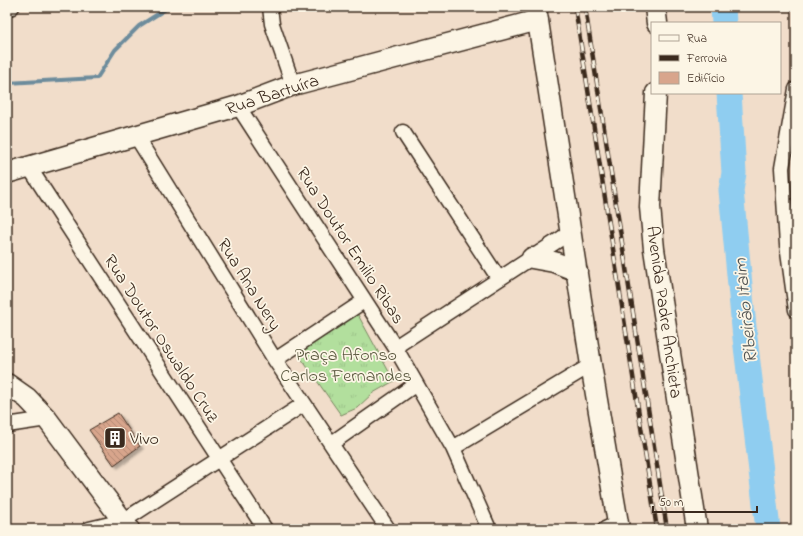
<svg xmlns="http://www.w3.org/2000/svg" width="803" height="536" font-family="'Indie Flower',sans-serif">
  <style>
    .grass { fill: url(#grass-tufts); stroke: #76845e }
    .lines { fill: none; stroke-linecap: round; stroke-linejoin: round }
    .stream { stroke: #6d8c9c; stroke-width: 4 }
    .river { stroke: #8fcdf0; stroke-width: 25 }
    .building { fill: url(#building-back-hatch); stroke: #3b2a1e; filter: url(#shadow) }
    .street-casing { stroke: #3b2a1e; stroke-width: 17 }
    .secondary-casing { stroke: #3b2a1e; stroke-width: 23 }
    .street { stroke: #fcf5e5; stroke-width: 14 }
    .secondary { stroke: #fcf5e5; stroke-width: 20 }
    .rail-casing { stroke: #3b2a1e; stroke-width: 4.5 }
    .rail { stroke: #fcf5e5; stroke-width: 3; stroke-dasharray: 9; stroke-linecap: butt }
    .labels { text-anchor: middle; stroke-width: 3.5; stroke-linejoin: round; paint-order: stroke }
    .street-label { font-size: 18px; fill: #3b2a1e; stroke: #fcf5e5 }
    .park-label { font-size: 18px; fill: #59573e; stroke: #fcf5e5 }
    .poi-label { font-size: 18px; fill: #3b2a1e; stroke: #fcf5e5; text-anchor: start }
    .water-label { font-size: 19px; font-style: italic; fill: #505352; stroke: #fcf5e5 }
  </style>
  <defs>
    <pattern id="grass-tufts" width="24" height="20" patternUnits="userSpaceOnUse"><rect width="24" height="20" fill="#b2df9d"/><path d="M3 7l-1-3M5 7V3M7 7l1-3M15 17l-1-3M17 17v-4M19 17l1-3" fill="none" stroke="#9ac087"/></pattern>
    <pattern id="building-back-hatch" width="6" height="6" patternUnits="userSpaceOnUse"><rect width="6" height="6" fill="#d8a58c"/><path d="M-1 5l2 2M0 0l6 6M5-1l2 2" fill="none" stroke="#b08772"/></pattern>
    <filter id="shadow"><feDropShadow dx="3.5" dy="3.5" stdDeviation="1" flood-color="#0004"/></filter>
  </defs>
  <rect width="100%" height="100%" fill="#f1ddca"/>
  <filter id="ink" filterUnits="userSpaceOnUse"><feTurbulence type="fractalNoise" baseFrequency=".025" numOctaves="2"/><feDisplacementMap in="SourceGraphic" scale="8" xChannelSelector="R" yChannelSelector="G"/><feConvolveMatrix kernelMatrix="1 2 1 2 8 2 1 2 1" color-interpolation-filters="sRGB"/></filter>
  <g filter="url(#ink)">
    <path class="grass" d="M357,313l37,68 -21,12 -16,15 -16,7 -43,-61z"/>
    <g class="lines">
      <path class="stream" d="M7,83l90,-5 18,-28 24,-24 30,-19"/>
      <path class="river" d="M723,7l1,16
        M729,93l5,80 -3,17 14,148 23,191"/>
    </g>
    <path class="building" d="M118,413l22,33 -26,19 -25,-35z"/>
    <g class="lines">
      <g class="street-casing">
        <path id="street" d="M270,7l2,17 21,61
          M7,9l5,-2
          M796,89l-14,79 5,77 9,65
          M238,106l157,241 58,101 36,81
          M403,132l96,147
          M136,136l139,224 113,169
          M29,167l236,362
          M395,347l176,-115
          M275,360l89,-59
          M7,425l40,-6
          M332,443l84,-59
          M453,448l138,-83
          M89,529l34,-8 181,-117
          M605,529l13,-6"/>
      </g>
      <g class="secondary-casing">
        <path id="secondary" d="M655,7l2,16
          M536,8l55,357 28,164
          M656,93l-6,114 4,42 43,280
          M7,173l231,-67 55,-21 245,-65
          M532,258l22,4 23,9
          M7,384l20,14 20,21 82,110"/>
      </g>
      <use href="#street" class="street"/>
      <use href="#secondary" class="secondary"/>
      <g class="rail-casing">
        <path id="rail" d="M575,7l82,522
          M585,7l82,522"/>
      </g>
      <use href="#rail" class="rail"/>
    </g>
  </g>
  <defs>
    <g id="building-square" transform="scale(1.15)"><rect x="-9" y="-9" width="18" height="18" rx="4" fill="#3b2a1e" stroke="#fcf5e5"/><path d="M-4-6H4V6H1V3H-1V6H-4ZM-2.5-4.3h1.7v1.8h-1.7ZM.8-4.3h1.7v1.8H.8ZM-2.5-1h1.7V.8h-1.7ZM.8-1h1.7V.8H.8Z" fill="#fff"/></g>
  </defs>
  <g fill-rule="evenodd">
    <use href="#building-square" x="115" y="438"/>
  </g>
  <g class="labels">
    <g class="street-label">
      <text transform="translate(272 94) rotate(-18)" y="6">Rua Bartuíra</text>
      <text transform="translate(351 245) rotate(57)" y="6">Rua Doutor Emilio Ribas</text>
      <text transform="translate(250 284) rotate(58)" y="6">Rua Ana Nery</text>
      <text transform="translate(665 312) rotate(82)" y="6">Avenida Padre Anchieta</text>
      <text transform="translate(162 338) rotate(57)" y="6">Rua Doutor Oswaldo Cruz</text>
    </g>
    <g class="park-label">
      <text x="346" y="360">Praça Afonso<tspan x="346" dy="21">Carlos Fernandes</tspan></text>
    </g>
    <g class="poi-label">
      <text x="130" y="444">Vivo</text>
    </g>
    <g class="water-label">
      <text transform="translate(744 311) rotate(-96)" y="7">Ribeirão Itaim</text>
    </g>
  </g>
  <rect width="803" height="536" fill="none" stroke="#fcf5e5" stroke-width="24"/>
  <rect x="12" y="12" width="779" height="512" fill="none" stroke="#3b2a1e" stroke-width="1.5" filter="url(#ink)"/>
  <rect x="651" y="22" width="130" height="72" fill="#fcf5e5" stroke="#afa495"/>
  <rect x="659" y="35" width="20" height="6" fill="#fcf5e5" stroke="#afa495"/>
  <text x="687" y="42" font-size="12" fill="#3b2a1e">Rua</text>
  <rect x="659" y="55" width="20" height="6" fill="#3b2a1e" stroke="#afa495"/>
  <text x="687" y="62" font-size="12" fill="#3b2a1e">Ferrovia</text>
  <rect x="659" y="72" width="20" height="12" fill="#d8a58c" stroke="#afa495"/>
  <text x="687" y="82" font-size="12" fill="#3b2a1e">Edifício</text>
  <path d="M653 506v6h104v-6" fill="none" stroke="#3b2a1e" stroke-width="2"/>
  <text x="659" y="506" font-size="12" fill="#3b2a1e" stroke="#fcf5e5" stroke-width="3" paint-order="stroke">50 m</text>
</svg>
